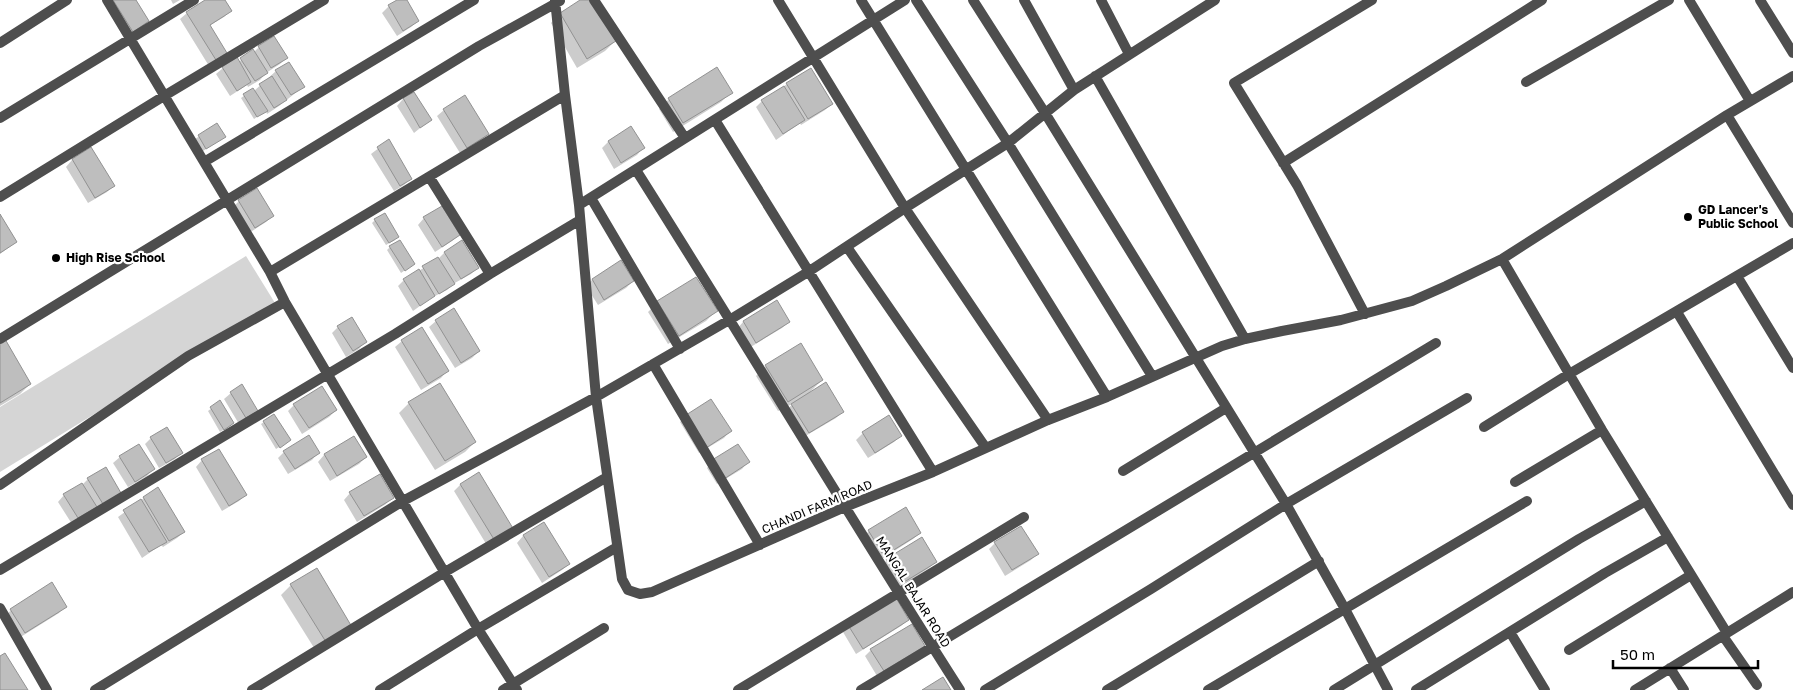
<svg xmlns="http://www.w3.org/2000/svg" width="1793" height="690" font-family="'Golos Text',sans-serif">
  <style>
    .green { fill: #d5d5d5 }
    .shadow { fill: #0003 }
    .building { fill: #bebebe; stroke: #929292 }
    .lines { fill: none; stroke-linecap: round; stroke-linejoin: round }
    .minor { stroke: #4e4e4e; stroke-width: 10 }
    .tertiary { stroke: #4e4e4e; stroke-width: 10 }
    .poi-dot { fill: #000; stroke: #fff; stroke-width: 2 }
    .labels { text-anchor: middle; stroke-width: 4.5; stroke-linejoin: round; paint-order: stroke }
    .poi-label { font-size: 12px; font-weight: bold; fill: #000; stroke: #fff; text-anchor: start }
    .street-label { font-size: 12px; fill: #000; stroke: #fff }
  </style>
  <rect width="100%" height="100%" fill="#fff"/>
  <path class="green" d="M246,256l29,47 -275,169v-65z"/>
  <path class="shadow" d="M103,0h32l13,21 -7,7 -15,9z
    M171,0h9l-7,4z
    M208,0h15l7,11 -6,6 -15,9 17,27 -17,13 -29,-47 7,-6z
    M399,0h6l13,21 -7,6 -14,9 -15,-23 7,-7z
    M583,0l32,41 -10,10 -28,17 -26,-45 9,-10z
    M259,47l27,11 -6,6 -14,9 -6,7 -12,7 -1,-2 -17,11 -14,-22 7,-6 15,-6 15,-9z
    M276,71l27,16 -24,19 -12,8 -1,-3 -12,8 -13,-21 12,-9 1,2z
    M787,84l45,20 -7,6 -24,15 -1,-2 -24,17 -20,-33 6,-6z
    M731,92l-10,10 -48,30 -14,-23 10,-10z
    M414,93l16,27 -16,13 -17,-27 6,-7z
    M444,110l44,24 -7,6 -21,13 -23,-37z
    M217,125l8,12 -22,14 -8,-12z
    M631,128l12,20 -6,7 -23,14 -12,-21 6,-6z
    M388,141l23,37 -7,7 -10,6 -23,-37z
    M91,149l22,37 -6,6 -19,11 -22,-36 6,-7z
    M239,201l33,15 -6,6 -17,11 -16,-26z
    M0,217l16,25 -16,12z
    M424,218l35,17 -7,6 -17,11 -17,-27z
    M375,220l20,20 -9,5 -14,-22z
    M390,247l24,17 -13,9 -14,-23z
    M444,253l34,14 -7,7 -18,10 -6,6 -16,8 -18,13 -15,-25 6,-6 34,-21z
    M621,262l12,19 -7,7 -28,17 -12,-19 6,-6z
    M658,302l58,9 -10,10 -38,23 -20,-32z
    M776,302l13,20 -7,6 -33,20 -12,-19 6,-7z
    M436,321l43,30 -7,7 -17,10 -26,-41z
    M338,327l27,15 -6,7 -13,8 -14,-24z
    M402,341l45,30 -6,7 -20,12 -26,-43z
    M0,344l30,40 -10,10 -20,12z
    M766,366l56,14 -13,13 33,19 -6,6 -34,20 -17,-27 9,-8 -16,8 -22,-35z
    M231,393l26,18 -18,13 -15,-25z
    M220,402l10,24 -10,6 -12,-21z
    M409,403l66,39 -10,10 -30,18 -36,-57z
    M294,405l42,5 -7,7 -27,17 -14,-23z
    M686,416l44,15 -6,7 -25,15 -19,-31z
    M264,422l22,21 -10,6 -15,-25z
    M863,433l38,2 -7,7 -26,16 -12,-18z
    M354,437l12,20 -7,7 -29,17 -12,-19 6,-7z
    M151,438l30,14 -6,7 -16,9 -14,-24z
    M284,452l34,1 -6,7 -24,14 -10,-16z
    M120,457l33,12 -6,7 -19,11 -15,-24z
    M202,460l43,35 -6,6 -17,10 -26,-44z
    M713,461l35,1 -6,7 -25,15 -10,-16z
    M478,474l28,62 -18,11 -34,-56 6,-6z
    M88,479l32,13 -48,32 -14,-22 6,-7 18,-10z
    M350,493l42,4 -6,7 -29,18 -13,-22z
    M144,498l40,34 -7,6 -14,9 -2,-2 -19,13 -24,-41z
    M905,509l15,24 -7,6 -36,23 -15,-24 7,-7z
    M544,524l25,40 -7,6 -20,13 -25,-40 6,-7z
    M921,539l15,23 -7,6 -34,22 -15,-23 7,-7z
    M995,543l42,11 -6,6 -26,16 -16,-27z
    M291,585l60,41 -35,25 -35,-56z
    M894,598l14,22 -7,6 -45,28 -13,-22z
    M65,606l-6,7 -40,25 -14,-21 6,-7z
    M923,645l-46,31 -12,-20 6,-6z"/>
  <path class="building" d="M113,0h23l13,21 -16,11z
    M205,0h20l7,11 -22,14 17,28 -11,7 -30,-48z
    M397,0h10l12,21 -16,10 -15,-26z
    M580,0h11l25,41 -29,18 -27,-46z
    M274,36l14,22 -17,10 -13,-22z
    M253,49l15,24 -13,8 -15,-23z
    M237,57l14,25 -14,9 -15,-24z
    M289,62l16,25 -14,8 -16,-25z
    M717,67l16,26 -50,30 -15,-25z
    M811,68l22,36 -25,15 -22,-36z
    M272,76l15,24 -13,8 -15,-24z
    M784,86l21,34 -22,14 -22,-34z
    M253,88l15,23 -11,6 -14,-23z
    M414,92l18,28 -12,8 -17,-30z
    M465,95l24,39 -22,14 -24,-39z
    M217,123l9,14 -20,12 -8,-14z
    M631,126l14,22 -24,15 -13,-22z
    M389,139l23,40 -12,7 -23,-39z
    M91,147l24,39 -20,12 -23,-39z
    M257,188l17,28 -19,12 -17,-28z
    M442,206l18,29 -18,12 -19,-30z
    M385,213l14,24 -10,6 -15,-24z
    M0,214l17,28 -17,11z
    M400,240l15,24 -10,7 -16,-25z
    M462,240l17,28 -18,11 -17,-27z
    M438,257l17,27 -16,10 -17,-28z
    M621,260l13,21 -30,19 -12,-21z
    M419,269l16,27 -15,10 -17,-27z
    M696,277l22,34 -39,25 -22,-35z
    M777,300l13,22 -34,21 -13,-22z
    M454,308l26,43 -19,12 -26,-43z
    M352,317l15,25 -14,9 -16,-25z
    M422,327l27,44 -21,13 -27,-44z
    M5,339l26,45 -31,19v-61z
    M801,343l22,37 -35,22 -23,-37z
    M826,382l18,30 -35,21 -18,-29z
    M440,383l36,59 -31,19 -37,-59z
    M242,384l16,27 -12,7 -16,-26z
    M322,386l15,24 -28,18 -16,-24z
    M711,399l21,32 -26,17 -20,-33z
    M220,400l14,23 -10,7 -14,-23z
    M274,414l17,26 -11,8 -17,-27z
    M889,415l13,21 -27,17 -13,-21z
    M167,427l16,26 -17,10 -16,-26z
    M309,435l11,18 -25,16 -12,-18z
    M354,436l13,21 -30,19 -13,-22z
    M139,444l16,25 -20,13 -16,-26z
    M738,444l12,18 -26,17 -12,-19z
    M219,449l28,46 -18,11 -28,-47z
    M106,467l15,26 -18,11 -16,-26z
    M479,472l35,58 -19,11 -35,-57z
    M380,474l14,24 -30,18 -15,-24z
    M82,483l15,24 -19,11 -15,-24z
    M158,487l27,45 -16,9 -26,-44z
    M141,499l26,43 -18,10 -26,-42z
    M906,507l15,26 -37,23 -16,-26z
    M544,522l26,42 -21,13 -26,-42z
    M1021,526l18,28 -27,16 -18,-28z
    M922,537l15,25 -36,22 -15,-25z
    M317,568l35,59 -26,15 -36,-58z
    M52,582l15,25 -42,26 -15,-24z
    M895,596l14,24 -46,29 -15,-24z
    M912,624l13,22 -41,25 -14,-22z
    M5,653l23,37h-28v-34z
    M943,677l8,13h-29z"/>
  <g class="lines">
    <path class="minor" d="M107,0l163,272 15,30 193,327 39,61
      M555,0l10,95 14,110 17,192 26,182 6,11 12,4 12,-2 193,-85 88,-35 115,-52 59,-23 115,-51 23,-7 37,-8 59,-11 71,-19 34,-15 56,-27 225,-144 66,-39
      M594,0l91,138
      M778,0l127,208 143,212
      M861,0l246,397
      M916,0l92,143 144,233
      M973,0l72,113 241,391 59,105 43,81
      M1024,0l50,90
      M1101,0l28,54
      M1689,0l61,101
      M1760,0l33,53
      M0,43l67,-43
      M1095,76l150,263
      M1526,82l143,-82
      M1727,115l66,108
      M0,118l194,-118
      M715,120l218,352
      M204,162l270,-162
      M1283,163l259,-163
      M636,170c109,172 214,348 324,520
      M430,178l60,96
      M0,197l164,-101 160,-96
      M591,198l89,151
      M579,205l326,-205
      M847,247l139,201
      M1502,259l100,171 125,203
      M270,272l295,-177
      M1737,276l56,92
      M1677,312l116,193
      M1365,314l-68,-129 -63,-102 138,-83
      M0,339l479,-293 81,-45
      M653,364l107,181
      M1484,427l85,-53 224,-131
      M1123,471l103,-63
      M1515,482l87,-52
      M0,485l188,-129 97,-54
      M0,570l395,-236 95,-60 90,-54
      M1510,632l35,58
      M1723,636l34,49
      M1569,650l122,-75
      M1670,668l14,22
      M95,690l308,-189 193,-104 135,-78 77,-47 97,-64 103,-65 66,-53 141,-90
      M252,690l193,-118 162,-95
      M380,690l98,-61 139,-82
      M503,690l101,-62
      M738,690l286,-173
      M861,690l575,-347
      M985,690l166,-101 135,-85 181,-106
      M1107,690l212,-129
      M1208,690l319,-189
      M1334,690l245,-151 67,-38
      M1416,690l189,-117 63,-36
      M1635,690l158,-98"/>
    <path class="tertiary" d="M0,608l47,82"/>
  </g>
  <g class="poi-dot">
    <circle cx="1688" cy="217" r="5"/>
    <circle cx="56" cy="258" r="5"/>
  </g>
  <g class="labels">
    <g class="poi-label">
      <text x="1698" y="214">GD Lancer's<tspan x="1698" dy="14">Public School</tspan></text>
      <text x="66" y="262">High Rise School</text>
    </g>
    <g class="street-label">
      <text transform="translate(817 507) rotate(-23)" y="4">CHANDI FARM ROAD</text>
      <text transform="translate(913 592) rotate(58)" y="4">MANGAL BAJAR ROAD</text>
    </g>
  </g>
  <path d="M1613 660v8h145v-8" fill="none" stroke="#000000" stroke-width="2.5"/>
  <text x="1620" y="660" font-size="15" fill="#000000" stroke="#ffffff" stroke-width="4" paint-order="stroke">50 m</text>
</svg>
